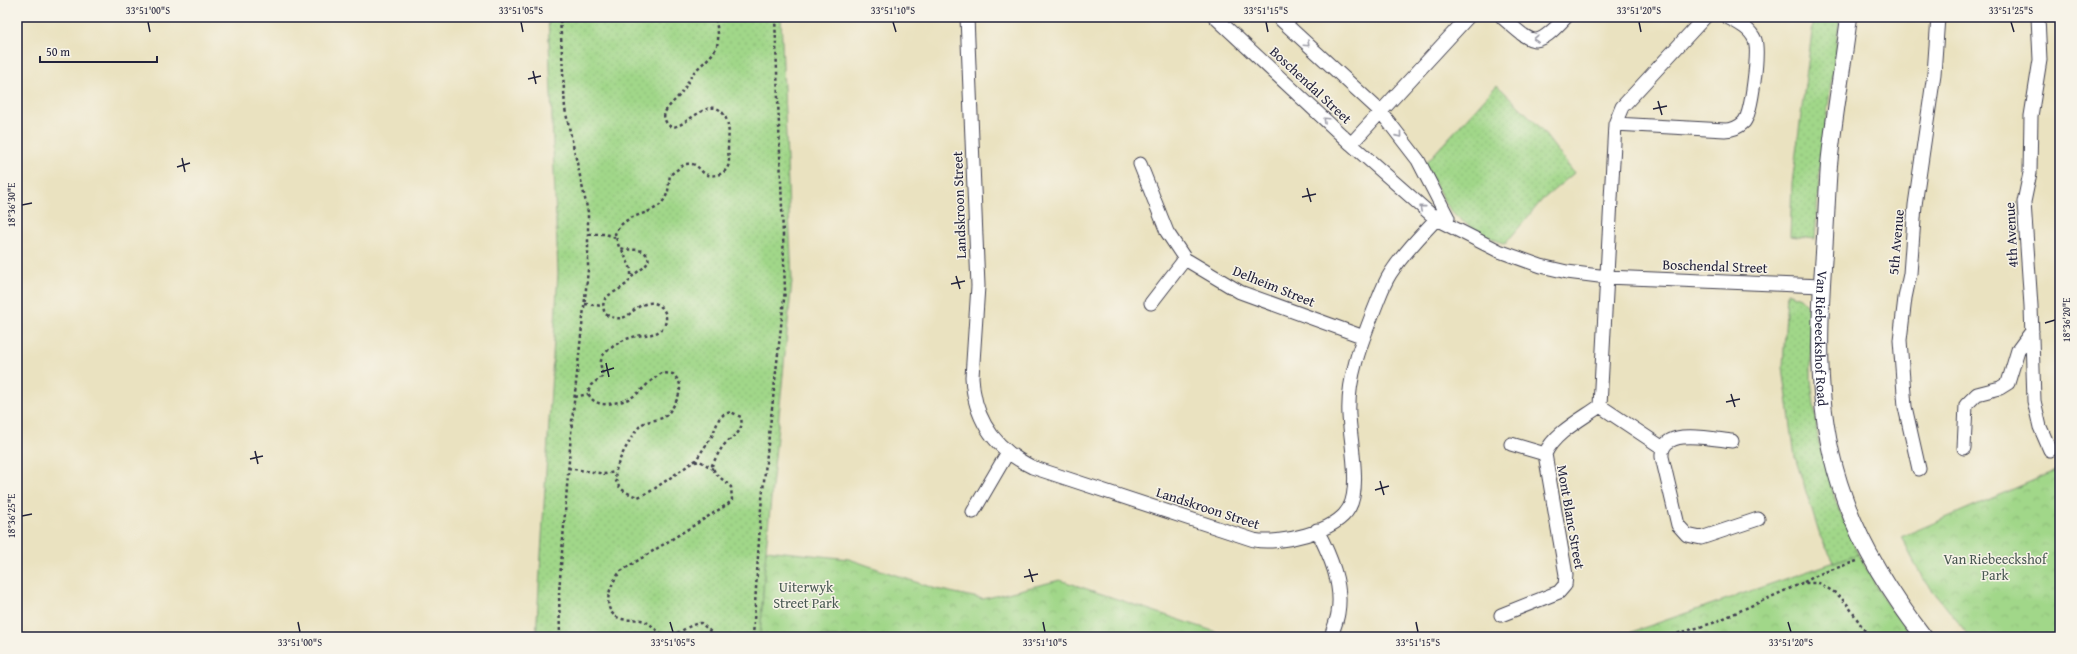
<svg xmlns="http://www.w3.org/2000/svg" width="2077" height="654" font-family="'Gentium Book Plus',serif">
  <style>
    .grass { fill: url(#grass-dots); stroke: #627c62 }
    .park { fill: url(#park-crowns); stroke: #627c62 }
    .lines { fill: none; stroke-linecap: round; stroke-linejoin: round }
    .minor-casing { stroke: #403f4f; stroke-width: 15 }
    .tertiary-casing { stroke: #403f4f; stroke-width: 18 }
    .path { stroke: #403f4f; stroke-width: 2.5; stroke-dasharray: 3 3; stroke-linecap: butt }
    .minor { stroke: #fff; stroke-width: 13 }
    .tertiary { stroke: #fff; stroke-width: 16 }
    .oneway { stroke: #9c9ca7 }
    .ticks { fill: none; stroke: #22223b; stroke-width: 1.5 }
    .labels { text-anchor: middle; stroke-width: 3; stroke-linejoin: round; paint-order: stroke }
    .street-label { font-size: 14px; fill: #22223b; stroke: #f7f3e8 }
    .park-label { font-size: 14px; fill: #485852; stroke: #f7f3e8 }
    .neatline { fill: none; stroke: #22223b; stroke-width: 1.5 }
    .ticks-label { font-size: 10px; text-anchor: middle; fill: #22223b }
  </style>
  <defs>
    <pattern id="grass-dots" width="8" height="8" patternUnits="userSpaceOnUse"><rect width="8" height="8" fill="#a1d789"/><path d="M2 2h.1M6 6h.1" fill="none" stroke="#8ab877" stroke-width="1.8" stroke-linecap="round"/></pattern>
    <pattern id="park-crowns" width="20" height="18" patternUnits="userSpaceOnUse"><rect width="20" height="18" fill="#a1d789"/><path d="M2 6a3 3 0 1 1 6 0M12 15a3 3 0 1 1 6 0" fill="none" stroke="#8ab877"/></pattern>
  </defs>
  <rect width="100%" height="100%" fill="#f7f3e8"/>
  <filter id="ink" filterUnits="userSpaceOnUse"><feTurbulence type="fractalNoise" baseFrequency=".025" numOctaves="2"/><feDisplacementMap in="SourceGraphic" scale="8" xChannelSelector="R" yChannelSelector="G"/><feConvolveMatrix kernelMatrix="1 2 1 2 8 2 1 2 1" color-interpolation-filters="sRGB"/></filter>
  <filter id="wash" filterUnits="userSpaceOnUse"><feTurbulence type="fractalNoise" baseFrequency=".012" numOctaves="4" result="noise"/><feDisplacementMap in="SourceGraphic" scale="16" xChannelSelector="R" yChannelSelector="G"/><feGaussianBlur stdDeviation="0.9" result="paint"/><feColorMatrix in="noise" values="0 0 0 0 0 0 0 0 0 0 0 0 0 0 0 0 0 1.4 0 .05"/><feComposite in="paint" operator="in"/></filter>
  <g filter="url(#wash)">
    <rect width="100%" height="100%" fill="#eae2c0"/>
    <path class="grass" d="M548,17h233l11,264 -26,269 -6,87h-224l22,-364z
      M1814,17h26l-20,149 -5,73 -25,-3 2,-53z
      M1497,85l40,39 37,49 -32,27 -37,44c-21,-9 -45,-20 -58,-39 -8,-13 -15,-27 -22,-41z
      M1787,293l13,5 6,6 5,11v64l7,60 18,63 22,52 -24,8 -14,-26 -25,-79 -12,-90z"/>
    <path class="park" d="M2060,469v168h-90l-48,-60 -21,-40z
      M766,550l83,9 87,30 47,10 77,-19 171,57h-471z
      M1858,554l28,49 27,34h-296z"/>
  </g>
  <g filter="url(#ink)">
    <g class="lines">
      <g class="minor-casing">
        <path id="minor" d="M967,17l11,269 -6,91c2,42 23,72 60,90l222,73c25,5 82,-8 95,-32 12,-20 1,-69 0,-93 -2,-36 12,-72 25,-105 5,-12 9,-25 16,-36 14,-22 35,-43 53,-62
          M1215,17l136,127 85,75 63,32 42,15 26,6 40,5 215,9
          M1278,17l103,95 37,48 30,58
          M1502,17c32,28 33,33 64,0
          M1705,17l-83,90 -7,17 110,6c7,0 14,-3 19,-8 8,-10 15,-70 11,-82 -5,-12 -17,-17 -28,-23
          M2038,17l2,43 -9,56 -1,57 -6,29 7,104 3,95 6,26 10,23
          M1351,144l117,-127
          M1140,164l27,68 18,27 55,33 124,45
          M1151,303l34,-44
          M1600,406l15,-282
          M1600,406l63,42
          M1732,441c-19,-2 -72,-15 -70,16l16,68 9,10 14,3 57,-19
          M1511,444l34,10
          M1964,448l2,-43 11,-11 23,-6 8,-5 10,-33 14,-19
          M1919,469l-14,-62 -5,-67 5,-42 5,-24 5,-69 19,-131 4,-57
          M973,512l35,-60
          M1317,530c13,25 26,55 21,83 -1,8 -5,16 -7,24
          M1501,615l58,-23 6,-7 1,-10 -21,-121c9,-21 37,-35 55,-48"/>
      </g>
      <g class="tertiary-casing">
        <g id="tertiary">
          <path id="s1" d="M1849,17c-6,49 -15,99 -20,148 -2,29 -3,59 -5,88 -6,82 -9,165 20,244 18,52 47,97 80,140"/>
        </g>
      </g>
      <path class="path" d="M589,234h17l9,4
        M622,250l9,19v8
        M585,304l18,2
        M575,397l13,-3
        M695,462l5,-1 13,8
        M568,468l37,6 10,-2
        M1804,582l18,-9 35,-12
        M560,637l-1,-45 13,-171 16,-151v-58l-23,-103 -5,-92
        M713,637l-2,-5 -10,-9c-13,1 -21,12 -34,12 -10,-1 -14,-11 -23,-14 -7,-3 -15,0 -22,-2 -23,-6 -13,-35 -1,-48l107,-67 4,-4 -1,-13 -16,-14 -3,-8c4,-7 7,-14 12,-20 9,-10 20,-11 17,-28l-10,-5 -7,2 -5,5 -7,17 -16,24 -45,31 -13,6c-29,-9 -26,-23 -14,-46 5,-9 10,-19 17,-26 6,-5 16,-4 23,-8 7,-5 16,-20 16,-29 1,-6 -4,-10 -7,-14l-11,-1c-25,16 -21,27 -55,31 -9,1 -17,-4 -19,-12l3,-7 12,-9c-1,-6 -4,-12 -1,-18 1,-4 5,-7 8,-9 8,-7 17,-11 27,-13 9,-2 16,0 24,-6 11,-10 3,-29 -12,-27 -20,3 -19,24 -44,11 -7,-20 9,-19 20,-29 4,-2 5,-7 8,-9 5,-6 23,-13 12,-23 -7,-6 -18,-1 -26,-6l-4,-13c12,-27 44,-13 53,-43 1,-5 1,-11 2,-16l15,-11c15,-2 13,8 23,11 5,1 8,0 12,-1 13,-6 8,-16 8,-26 0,-11 2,-17 -1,-27 -15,-40 -51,26 -62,-1 -1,-2 -1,-6 0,-8 4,-7 12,-13 16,-19 5,-6 8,-14 13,-21 7,-7 16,-14 21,-22 6,-11 2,-22 0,-33
        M753,637l8,-129 24,-218 -10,-273
        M1666,637l47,-14 89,-40h17l18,11 10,10 22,33"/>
      <use href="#minor" class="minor"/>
      <use href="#tertiary" class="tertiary"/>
    </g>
    <defs><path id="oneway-chevron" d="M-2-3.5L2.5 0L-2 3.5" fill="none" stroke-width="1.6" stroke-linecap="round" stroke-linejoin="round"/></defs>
    <g class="oneway">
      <use href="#oneway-chevron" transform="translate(1536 39) rotate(176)"/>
      <use href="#oneway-chevron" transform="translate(1307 44) rotate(43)"/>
      <use href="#oneway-chevron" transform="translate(1326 120) rotate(-137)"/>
      <use href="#oneway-chevron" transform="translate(1399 135) rotate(51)"/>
      <use href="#oneway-chevron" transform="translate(1422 208) rotate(-139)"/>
    </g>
  </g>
  <path class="ticks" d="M148,22l2,10M521,22l2,10M893,22l3,10M1266,22l2,10M1639,22l2,10M2011,22l3,10M533,71l3,13M528,79l13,-3M1658,101l4,14M1653,109l14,-3M182,158l3,14M177,167l13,-4M1307,188l4,14M1302,197l14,-3M22,205l10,-2M956,276l4,13M951,284l14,-3M2045,323l10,-3M606,363l3,14M601,372l13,-4M1731,394l4,13M1726,402l14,-3M255,451l3,13M250,459l13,-3M1380,481l4,14M1375,490l14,-4M22,516l10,-2M1029,569l4,13M1024,577l14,-3M298,622l2,10M670,622l3,10M1043,622l2,10M1416,622l2,10M1788,622l3,10"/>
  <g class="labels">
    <g class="street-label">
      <text transform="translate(1311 85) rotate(43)" y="5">Boschendal Street</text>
      <text transform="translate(959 205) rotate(-92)" y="5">Landskroon Street</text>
      <text transform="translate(2011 235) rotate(-93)" y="5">4th Avenue</text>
      <text transform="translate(1896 242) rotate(-85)" y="5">5th Avenue</text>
      <text transform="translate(1715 266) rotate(2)" y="5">Boschendal Street</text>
      <text transform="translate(1274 286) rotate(22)" y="5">Delheim Street</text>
      <text dy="5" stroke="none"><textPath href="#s1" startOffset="323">Van Riebeeckshof Road</textPath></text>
      <text transform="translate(1208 508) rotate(18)" y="5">Landskroon Street</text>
      <text transform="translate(1571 517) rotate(80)" y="5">Mont Blanc Street</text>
    </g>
    <g class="park-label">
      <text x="1995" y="564">Van Riebeeckshof<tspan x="1995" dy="16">Park</tspan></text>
      <text x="806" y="592">Uiterwyk<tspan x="806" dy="16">Street Park</tspan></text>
    </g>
  </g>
  <rect width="2077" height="654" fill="none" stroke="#f7f3e8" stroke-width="44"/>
  <path d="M40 56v6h117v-6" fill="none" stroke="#22223b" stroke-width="2"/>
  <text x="46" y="56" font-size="12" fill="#22223b" stroke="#f7f3e8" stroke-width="3" paint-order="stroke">50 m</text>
  <rect x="22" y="22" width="2033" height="610" class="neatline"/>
  <g class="ticks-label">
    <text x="148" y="14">33°51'00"S</text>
    <text x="521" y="14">33°51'05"S</text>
    <text x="893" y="14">33°51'10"S</text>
    <text x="1266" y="14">33°51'15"S</text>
    <text x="1639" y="14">33°51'20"S</text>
    <text x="2011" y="14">33°51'25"S</text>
    <text transform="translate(11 205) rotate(-90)" y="4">18°36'30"E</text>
    <text transform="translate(2066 320) rotate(-90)" y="4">18°36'20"E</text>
    <text transform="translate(11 516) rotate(-90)" y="4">18°36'25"E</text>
    <text x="300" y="646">33°51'00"S</text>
    <text x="673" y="646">33°51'05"S</text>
    <text x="1045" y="646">33°51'10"S</text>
    <text x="1418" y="646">33°51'15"S</text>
    <text x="1791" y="646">33°51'20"S</text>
  </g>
</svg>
